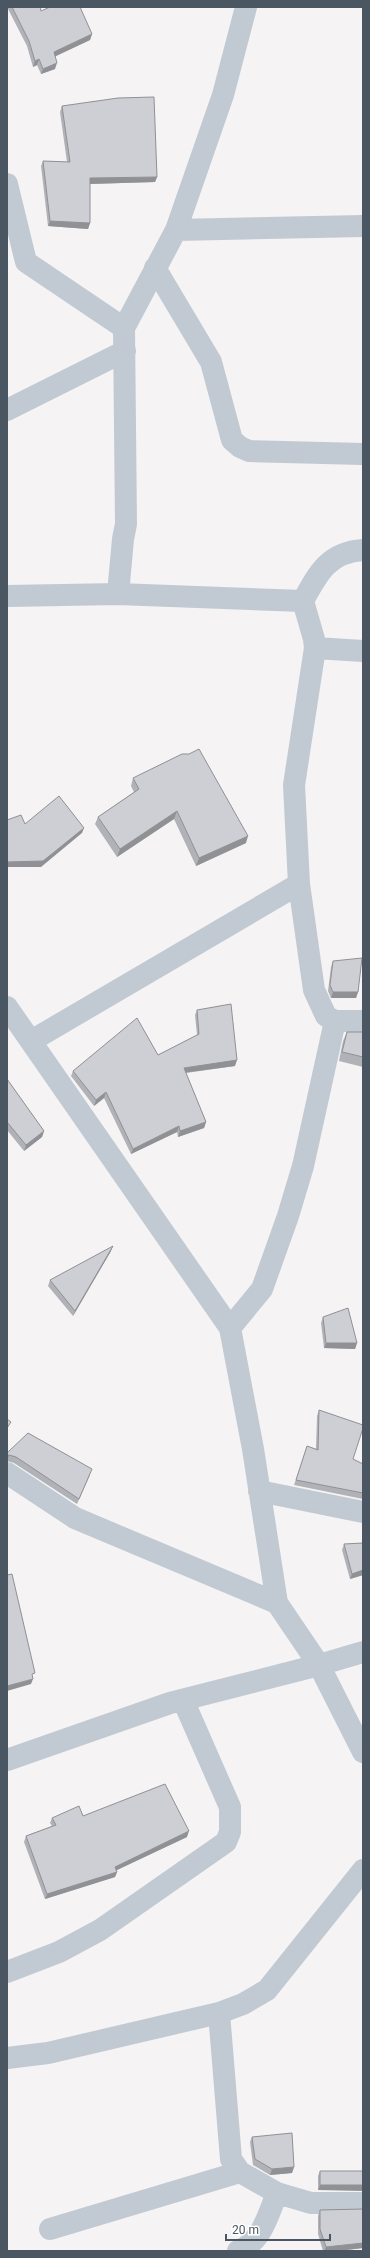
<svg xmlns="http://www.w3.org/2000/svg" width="370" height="2258" font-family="Roboto,sans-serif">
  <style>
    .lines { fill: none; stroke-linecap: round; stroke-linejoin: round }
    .minor { stroke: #c1cad2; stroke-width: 22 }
    .wall { fill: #b0b2b7 }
    .shaded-wall { fill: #909195 }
    .building { fill: #cdcfd5; stroke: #909195 }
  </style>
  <rect width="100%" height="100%" fill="#f5f3f3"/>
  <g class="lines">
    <path class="minor" d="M7,184l19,78 98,66 2,196 -3,15 -5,55 -111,2
      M176,230l187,-4
      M155,268l56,94 21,78 8,7 9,4 114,3
      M124,328l52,-98 47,-135 23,-88
      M7,410l118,-59
      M118,594l185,7c15,-28 26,-49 60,-51
      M303,601l11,38 1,9 48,3
      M315,648l-21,137 5,99 15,106 12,26 9,5h28
      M7,1007l223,321 23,121 24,154 42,62 44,-13
      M31,1041l268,-157
      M230,1328l32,-39 26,-73 15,-50 32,-145
      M7,1473l68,45 202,85
      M259,1491l104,21
      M7,1760l163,-57 149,-38 44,87
      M7,1972l52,-20 41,-22 126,-88 4,-10v-25l-47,-107
      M219,2013l12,146 9,13 37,21 34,10h52
      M7,2058l41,-5 171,-40 24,-9 24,-14 96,-120
      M50,2229l190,-57
      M238,2251c24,-9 30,-36 39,-58"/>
  </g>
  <path class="wall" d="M7,7h33l1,4 51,23 -2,6 -35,16v13l-14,5 -4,-9 -4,2 -6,-21z
    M62,106l95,71 -2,5 -65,2v39l-2,6 -40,-3 -7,-60 2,-5 24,1 -7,-50z
    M133,778l113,65 -50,23 -22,-47 -57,38 -22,-33 3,-7 36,-25 -3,-6z
    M333,961l25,31 -2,6h-25l-3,-7 3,-24z
    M197,1010l38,56 -49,7 20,49 -2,6 -26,9 -1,-5 -46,22 -27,-56 -10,8 -23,-30 2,-5 85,-16 39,-20 -2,-20z
    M347,1032h16v35l-24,-6 4,-20z
    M7,1079l37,52 -2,6 -18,14 -17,-21z
    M111,1251l-38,65 -25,-30 2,-6z
    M323,1317l34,26 -2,6 -31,-1 -3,-25z
    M319,1410l34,49 10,5v35l-69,-14 13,-39 9,3 1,-33z
    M7,1453l83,22 -13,29 -63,-41 -7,-2z
    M363,1543v32l-13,4 -8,-29 2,-6z
    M83,1816l104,21 -71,33 1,2 -2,5 -70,22 -21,-57 2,-6 26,-10 -2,-3 2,-5z
    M252,2137l42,30 -2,6 -22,2 -17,-10 -3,-23z
    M320,2171h43l-45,19v-14z
    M363,2209v39l-25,3h-15l-5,-17v-18l2,-6z"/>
  <path class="shaded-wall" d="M92,34l-2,6 -38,18 2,-6z
    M39,59l-2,6 -4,2 2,-6z
    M57,63l-2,6 -14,5 2,-5z
    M157,177l-2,5 -67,2 2,-6z
    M50,221l40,2 -2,6 -40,-3z
    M177,811l-3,8 -57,38 3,-8z
    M84,828l-2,5 -41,34h-34v-5z
    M248,836l-2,7 -50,23 3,-8z
    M333,992h25l-2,6h-25z
    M237,1060l-2,6 -53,7 2,-5z
    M106,1092l-2,6 -10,8 2,-6z
    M206,1122l-2,6 -26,9 2,-6z
    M179,1126l-2,6 -46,22 2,-5z
    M44,1131l-2,6 -18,14 2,-6z
    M113,1246l-2,5 -38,65 2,-5z
    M326,1343h31l-2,6 -31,-1z
    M9,1455l-2,6v-5z
    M363,1570v5l-13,4 2,-5z
    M33,1679l-2,5 -24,7v-5z
    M189,1831l-2,6 -74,35 2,-5z
    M117,1872l-2,5 -70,22 2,-5z
    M294,2167l-2,6 -22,2 2,-6z
    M320,2185h43v6l-45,-1z
    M363,2243v5l-25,3h-14l2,-4z"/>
  <path class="building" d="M12,7h28l1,4 9,-4h30l12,27 -38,18 3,11 -14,6 -4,-10 -4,2 -6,-20z
    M154,97l3,80 -67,1v45l-40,-2 -7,-60 27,1 -8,-56 56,-8z
    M199,749l49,87 -49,22 -22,-47 -57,38 -22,-32 41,-28 -6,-11 49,-24h7z
    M59,796l25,32 -41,33 -36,1v-42l14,-5 4,9z
    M362,958l-4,34h-25l-3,-7 3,-24z
    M231,1004l6,56 -53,8 22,54 -26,9 -1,-5 -46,23 -27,-57 -10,8 -23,-29 64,-53 21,37 41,-21 -2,-24z
    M347,1032h16v25l-21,-5z
    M7,1079l37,52 -18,14 -19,-23z
    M113,1246l-38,65 -25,-31z
    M348,1308l9,35h-31l-3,-26z
    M319,1410l44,15v3l-10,31 10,5v29l-67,-13 11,-34 11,4z
    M7,1419l4,3 -4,6z
    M28,1433l64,36 -13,30 -63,-42 -7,-2 -2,1v-3z
    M363,1543v27l-11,4 -8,-30z
    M12,1574l23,99 -3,1 1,5 -26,7v-111z
    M165,1784l24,47 -74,36 2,5 -70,22 -21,-58 30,-11 -4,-7 27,-12 4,10z
    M292,2133l2,34 -22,2 -17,-10 -3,-22z
    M320,2171h43v14h-43z
    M363,2209v34l-37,4 -6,-18v-19z"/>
  <rect width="370" height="2258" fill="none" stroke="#4a5661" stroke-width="16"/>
  <path d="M226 2234v6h104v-6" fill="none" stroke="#4a5661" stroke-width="2"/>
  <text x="232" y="2234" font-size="12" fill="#4a5661" stroke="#ffffff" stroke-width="3" paint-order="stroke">20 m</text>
</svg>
